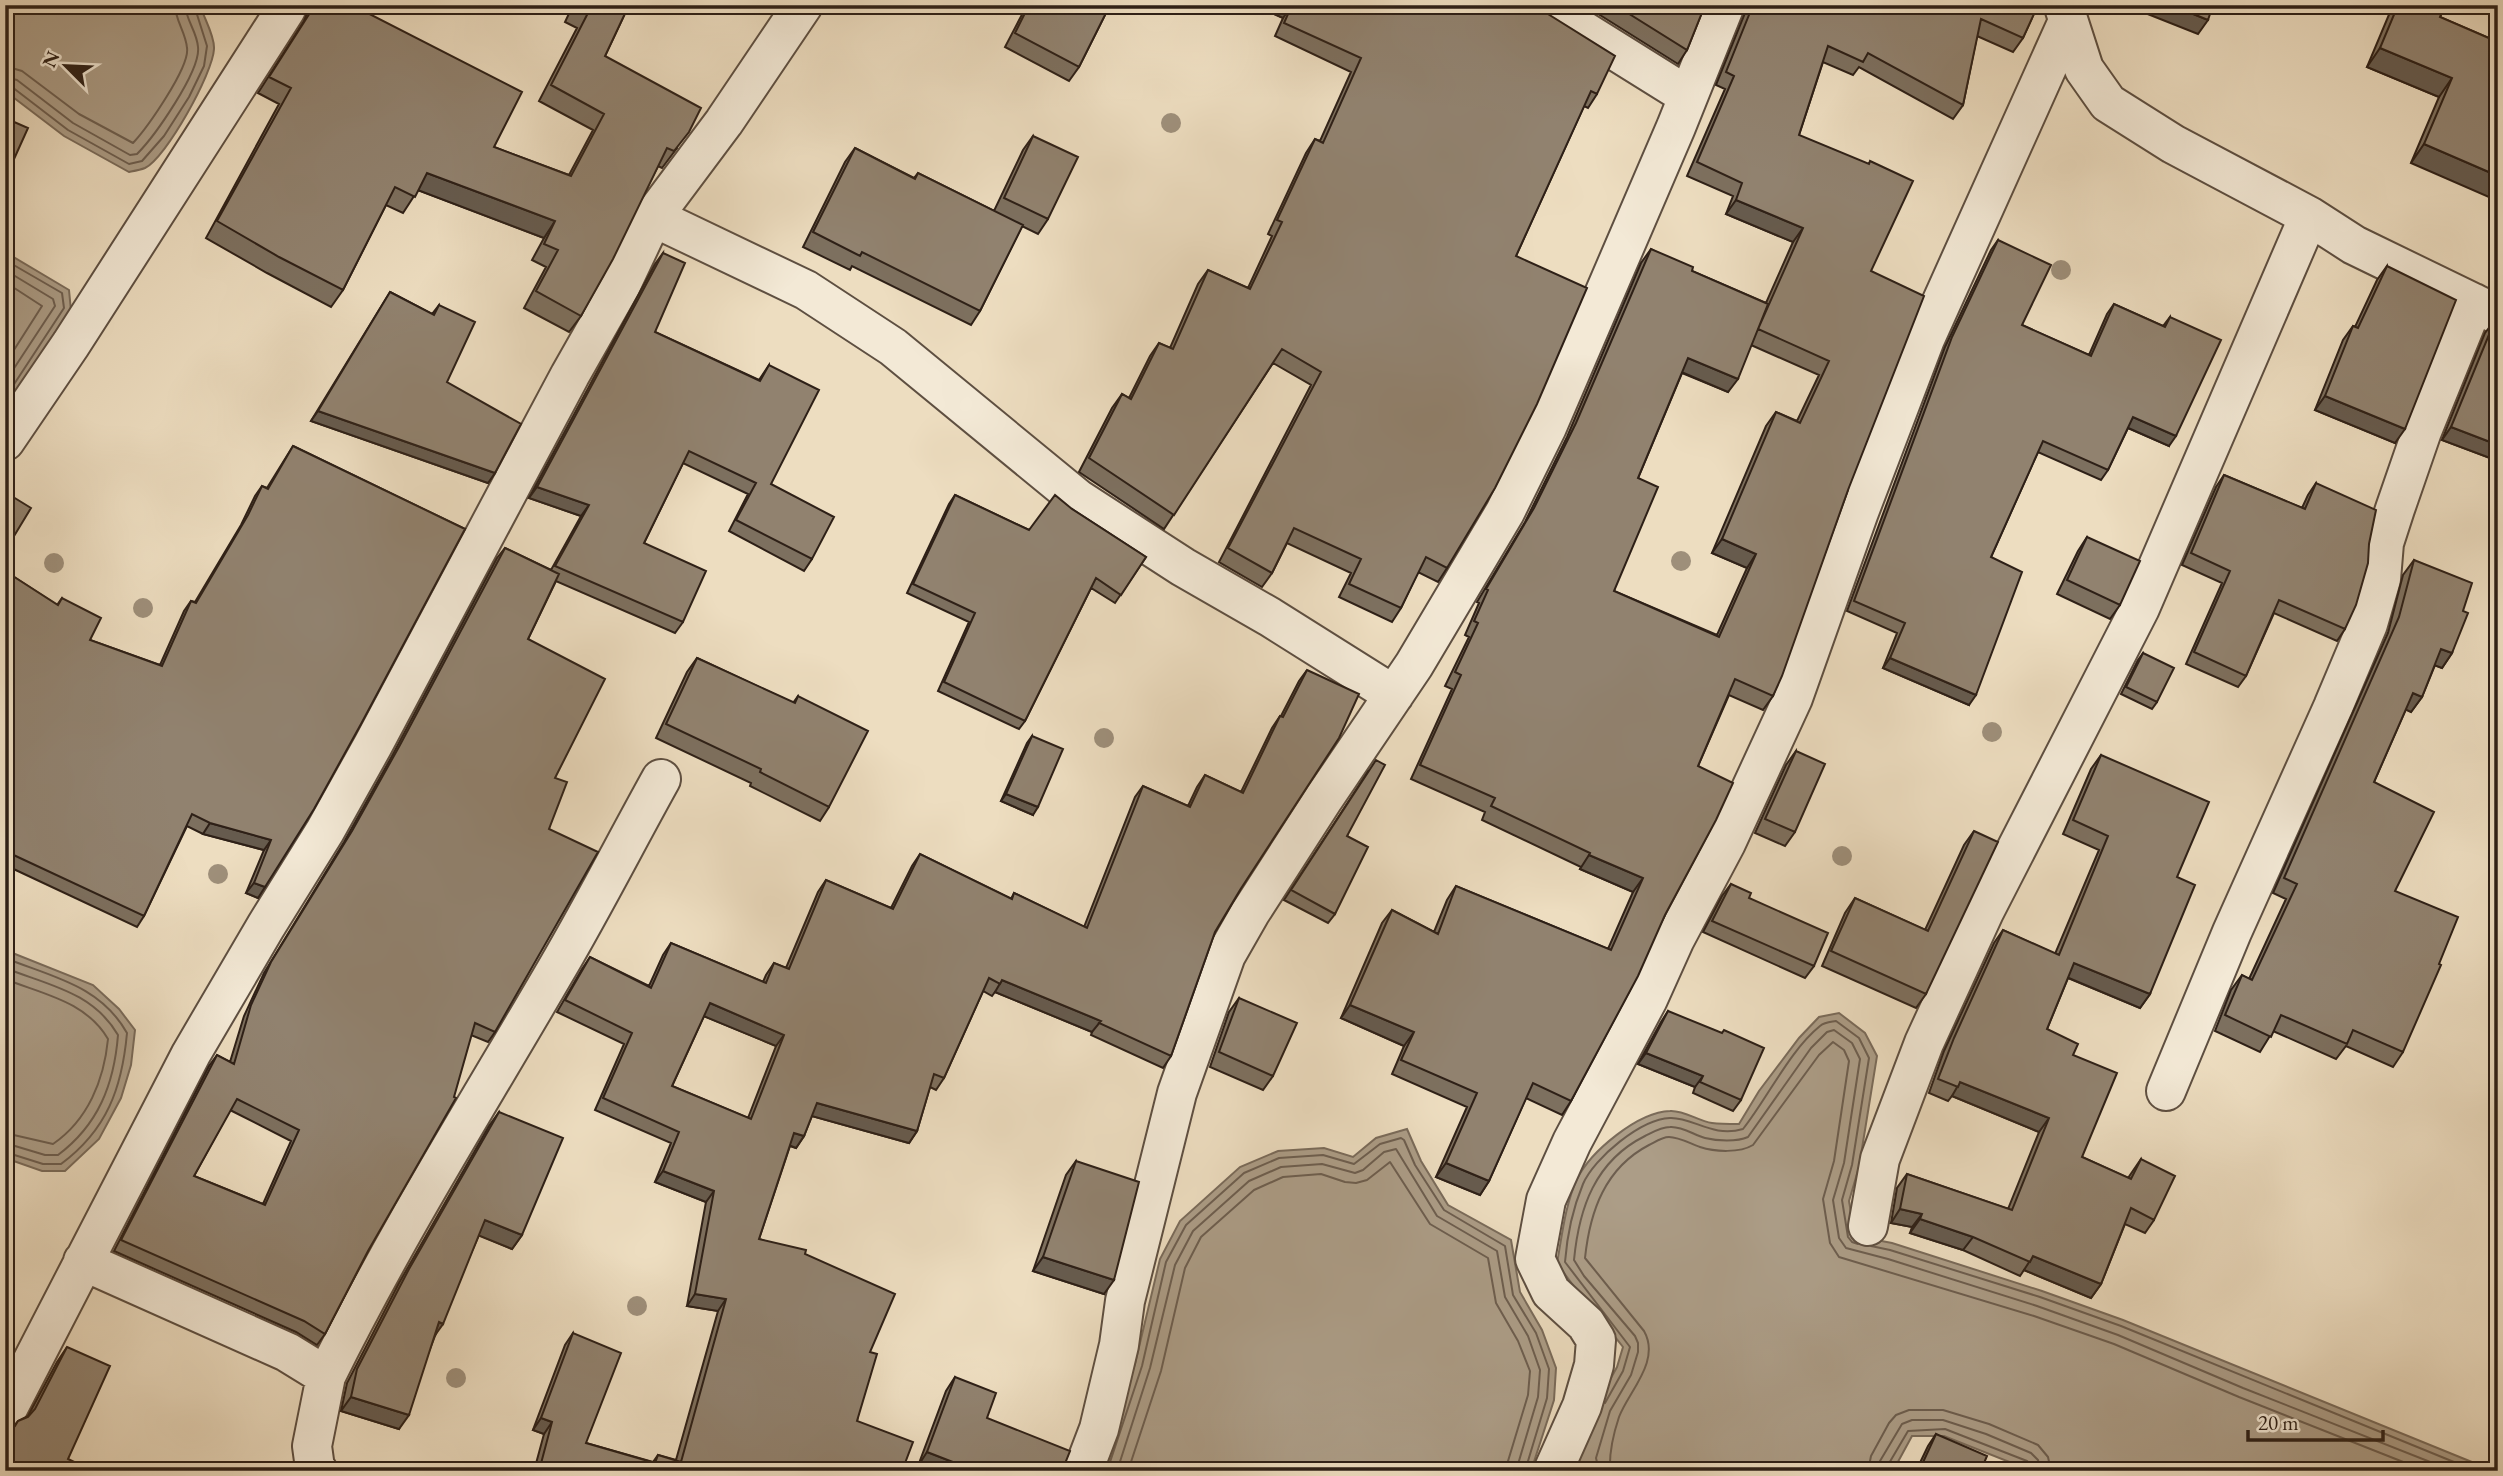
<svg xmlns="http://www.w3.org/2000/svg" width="2503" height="1476" font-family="'EB Garamond',serif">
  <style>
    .water { fill: #ac9d87; stroke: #7a6b5a; stroke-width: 2 }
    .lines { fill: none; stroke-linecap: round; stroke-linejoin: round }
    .shore { stroke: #6d5e4f; stroke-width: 2 }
    .minor-casing { stroke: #5e4f41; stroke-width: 42 }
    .minor { stroke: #f3e9d6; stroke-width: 38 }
    .tree { fill: #9e8f7a }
    .wall { fill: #7d705f; stroke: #2e2017; stroke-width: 2; fill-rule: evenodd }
    .shaded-wall { fill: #665b4e; stroke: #2e2017; stroke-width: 2 }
    .building { fill: #91826f; stroke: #2e2017; stroke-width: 2; fill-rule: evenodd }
  </style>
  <rect width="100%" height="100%" fill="#edddc0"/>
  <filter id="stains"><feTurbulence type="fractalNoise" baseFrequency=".00286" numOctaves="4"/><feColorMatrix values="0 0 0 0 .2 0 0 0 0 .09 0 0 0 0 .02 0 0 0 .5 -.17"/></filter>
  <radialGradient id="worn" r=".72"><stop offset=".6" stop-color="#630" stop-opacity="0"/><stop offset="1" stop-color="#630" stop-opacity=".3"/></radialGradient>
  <path class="water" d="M5,5h193l3,3c4,12 14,29 13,41 -1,24 -48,109 -69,119 -5,2 -11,3 -16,4l-65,-36 -59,-45z
    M5,252l64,38 2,21 -66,100z
    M5,950l88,35 26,24 16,21 -4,35 -10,33 -22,41 -34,32h-23l-37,-13z
    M1839,1013l26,20 12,23 -18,111 -10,34 6,35 37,7 150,48 81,29 371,151h-462l-88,-35h-32l-19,35h-307l-8,-7 18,-59 21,-38 6,-20c-22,-28 -46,-54 -66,-84 5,-27 8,-58 20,-84 14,-28 61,-67 93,-68 14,-1 28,10 42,12 8,1 18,1 27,1l20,-33 40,-53 20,-21z
    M1407,1129l14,32 27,44 63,35 9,52 22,38 14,38 -2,32 -23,71h-431l35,-107 25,-105 20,-38 60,-54 38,-16 46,-3 29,9 23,-19z"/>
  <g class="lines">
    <path class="shore" d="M5,66l17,5 57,43 54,29c14,-15 57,-76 54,-95 -1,-15 -12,-28 -12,-43
      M5,77l12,3 56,43 57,32 7,-1c17,-17 64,-83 61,-107 -1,-15 -12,-27 -13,-42
      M5,86l7,1 56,43 61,34 13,-3 22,-25 25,-39 15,-31 3,-20 -13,-41
      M5,260l57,33 2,15 -59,90
      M5,270l48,29 2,7 -50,76
      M5,282l37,24 -37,58
      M5,958c47,19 95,27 122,75 -5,55 -20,97 -66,131h-18l-38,-12
      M5,968c43,17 88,24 113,67 -4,50 -20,90 -60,120h-13l-40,-12
      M5,979c37,15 81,22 103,60 -4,41 -20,81 -55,105l-48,-11
      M1871,1246l19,4 150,47 81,29 355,145
      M1605,1403l18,-32 7,-24 -65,-85c2,-26 8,-54 18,-78 11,-26 58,-65 87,-66 23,-1 42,20 73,11 24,-30 47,-79 77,-103 5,-4 11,-4 16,-5l23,17 10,20 -17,107 -10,35 6,37 4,5 6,2
      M1107,1471l35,-105 24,-104 20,-37 58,-52 35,-15 44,-3 31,9 26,-20 21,-6 3,2 11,25 29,45 61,36 8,49 23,38 13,36 -2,29 -22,73
      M1117,1471l33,-103 25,-103 18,-34 56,-50 32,-14 41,-3 33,9 8,-3 21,-18 12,-3 41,67 60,35 8,46 23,39 12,34 -2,27 -22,74
      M1128,1471l33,-100 24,-103 16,-31 53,-47 29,-13 38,-3 24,8 11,1 11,-3 23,-18 40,62 58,34 8,45 22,38 12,30 -2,24 -23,76
      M1599,1471l-3,-13 14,-47 21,-36 7,-23v-9l-3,-7 -51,-60 -10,-16c5,-52 21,-99 71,-124 8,-4 16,-9 25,-9 12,-1 24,8 35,11 12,3 32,4 43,-1l63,-89 16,-16 7,-2 18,13 8,16 -16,104 -11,37 6,38 7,10 42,11 149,47 81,29 125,53 210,83
      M1610,1471c-1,-19 3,-36 9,-54 10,-26 42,-56 25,-86l-59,-73c5,-47 20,-90 64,-113 6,-3 13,-8 20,-8 10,0 22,7 31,10 15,5 40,6 53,-2l66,-90 14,-13 11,8 5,11 -15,100 -11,38 7,44 9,14 195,59 80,28 125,53 187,74
      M1868,1471l3,-15 18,-33 7,-8 13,-5h34l46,14 49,21 10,12 3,14
      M1879,1471l1,-10 22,-37 10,-4h31l43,14 45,19 7,7 2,11
      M1887,1471l1,-6 20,-34 37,-2 82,32 4,4 1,6"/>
    <g class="minor-casing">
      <path id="minor" d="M1542,5l146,91
        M2064,7l20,62 24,34 65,41 136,72 45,29 142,69
        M653,217l153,73 87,57 185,152 105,68 87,50 124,78
        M5,441l66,-97 215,-335
        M2166,1091l66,-159 101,-225 35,-83 13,-45 3,-36 11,-34 27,-78 52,-128
        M1868,1226l12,-67 44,-116 60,-131 156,-304 169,-392
        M83,1261l204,91 39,24 -14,70 3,22 3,3
        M326,1376c69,-140 152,-272 230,-406 37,-63 70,-128 105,-191
        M5,1414l186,-360 75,-128 59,-95 48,-86 197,-370 51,-90 32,-68 71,-95 79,-117
        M1083,1471l16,-42 20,-84 6,-44 52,-208 49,-138 24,-42 74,-115 90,-133 91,-153 42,-85 129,-300 49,-122
        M1553,1471l29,-65 12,-41 2,-25 -10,-16 -35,-32 -16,-33 11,-59 26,-58 76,-143 27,-60 51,-96 67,-145 66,-186 66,-173 143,-318"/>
    </g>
    <use href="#minor" class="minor"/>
  </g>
  <g class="tree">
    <circle cx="1171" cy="123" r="10"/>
    <circle cx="2061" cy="270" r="10"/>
    <circle cx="1681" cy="561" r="10"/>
    <circle cx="54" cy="563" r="10"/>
    <circle cx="143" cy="608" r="10"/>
    <circle cx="1992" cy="732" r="10"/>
    <circle cx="1104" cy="738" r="10"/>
    <circle cx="1842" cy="856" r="10"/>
    <circle cx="218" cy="874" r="10"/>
    <circle cx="637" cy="1306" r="10"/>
    <circle cx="456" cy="1378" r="10"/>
  </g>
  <path class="wall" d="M307,5h45l142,142 75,28 24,-45 -54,-29 38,-73 -12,-6 8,-17h56l-24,51 72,92 -15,20 -4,-2 -77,150 -12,16 -45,-24 22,-41 -14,-7 12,-22 -126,-48 -15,23 -17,-8 -43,85 -12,17 -64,-34 -61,-35 73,-134 -21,-11 46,-72 4,-10z
    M1027,5h83l-31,62 -10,14 -64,-34z
    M1254,5h282l61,89 -9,14 -4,-2 -68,150 -69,312 -9,14 -20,-10 -17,36 -9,14 -53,-25 12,-24 -64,-30 -15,30 -10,14 -43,-25 92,-177 -38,-22 -109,166 -85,-57 33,-64 10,-14 7,4 21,-42 9,-13 11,5 28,-64 10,-14 40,18 24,-52 -4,-2 38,-81 9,-14 5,2 31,-69 -76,-36 8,-18z
    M1584,5h121l-18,45 -9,14z
    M1746,5h292l-15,33 -10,14 -36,-16 -14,69 -10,14 -94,-52 -6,8 -30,-13 -24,73 72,136 -23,219 -75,206 -10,14 -34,-15 -31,71 -33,149 -94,186 -9,14 -36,-17 -37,83 -9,14 -44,-18 31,-70 -75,-33 12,-28 -63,-28 41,-95 10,-13 42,22 13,-32 9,-14 152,63 25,-57 -53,-23 1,-2 -99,-47 3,-8 -74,-33 41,-90 -7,-3 24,-49 -4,-2 14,-32 -2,-1 48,-80 42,-85 74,-174 10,-14 41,22 74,32 27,-61 -67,-28 7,-18 -46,-20 38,-87 -9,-4 29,-72zM1751,345l68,30 -22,46 -21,-9 -10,14 -54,127 35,15 -30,67 -103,-44 24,-113 44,-105 46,19z
    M2393,5h52l-5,12 58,25 -87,121 28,-66 -72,-30z
    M1033,136l15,83 -10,15 -16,-8 -42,85 -9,14 -119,-59 -2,4 -47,-23 42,-85 10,-14 59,30 4,-5 76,38 29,-61z
    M1998,240l24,85 67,30 18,-41 7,-10 49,22 7,-9 -1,129 -41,-18 -20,42 -7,10 -63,-28 -47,105 -22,148 -86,-37 14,-35 -50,-22 98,-264 46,-97z
    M663,253l-8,79 104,48 10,-15 2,119 41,75 -8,12 -75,-40 19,-37 -65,-31 -39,80 39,79 -8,11 -119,-52 -28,58 27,139 -6,51 -54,203 -7,10 -17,-7 -103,216 -43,83 -8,11 -21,-13 -182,-81 95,-185 8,-11 13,7 14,-46 20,-43 80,-131 48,-86 105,-198 8,-10 46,22 30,-54 -52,-18 126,-234zM230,1110l61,31 -28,63 -69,-28z
    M2387,266l8,177 -80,-33 28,-70 10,-14 2,1 22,-47z
    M390,292l42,22 7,-9 8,77 48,91 -7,10 -177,-62z
    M2495,320l3,141 -56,-21 43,-107z
    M293,446l172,83 -207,369 -12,-5 18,-43 -61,-16 -16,-8 -43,90 -7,11 -132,-62v-294l52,34 5,-7 28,42 70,25 24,-54 7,-10 4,1 46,-77 14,-29 7,-10 5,2z
    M2224,475l78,33 6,-13 8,-12 29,146 -8,12 -63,-28 -28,63 -8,11 -52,-23 36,-81 -40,-18 34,-78z
    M955,495l74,35 43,-21 74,48 -31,46 -24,-15 -66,133 -6,8 -81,-38 31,-69 -62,-29 42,-89z
    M2087,537l33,68 -10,14 -53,-25 21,-43z
    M2414,560l49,51 -11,42 -10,15 -7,-3 -13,32 -11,15 -5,-3 -32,73 21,109 8,161 -10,15 -47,-21 -10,13 -63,-28 -13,21 -45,-21 16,-41 11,-15 7,4 37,-80 -13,-6 115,-260 15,-58z
    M2143,653l14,49 -5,7 -31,-15 17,-34z
    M697,658l96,45 5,-7 31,111 -9,14 -70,-35 1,-3 -95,-45 31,-66z
    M1307,670l-67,220 -25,42 -44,124 -8,12 -72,-33 1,-3 -97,-40 -3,4 -9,-5 -39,87 -8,12 -6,-3 -13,44 -8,12 -97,-27 -8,20 -8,12 -6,-2 -31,93 46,15 65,98 -13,69 45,50h-368l10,-37 -11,-4 32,-85 8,-12 13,110 67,19 5,-7 18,5 42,-149 -31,-5 19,-104 -51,-20 16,-39 -76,-33 29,-66 -67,-32 25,-43 8,-12 59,29 14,-31 8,-12 92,39 3,-7 8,-12 12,5 32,-76 8,-12 65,28 21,-42 8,-12 91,45 3,-6 70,34 51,-130 8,-11 45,20 9,-19 8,-12 36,17 31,-64 8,-12h1l18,-35zM704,1016l72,30 -28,72 -76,-32z
    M1032,736l1,79 -32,-14 26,-58z
    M1796,751l-1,81 -10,14 -30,-13 31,-68z
    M2101,755l76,122 -27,117 -10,14 -72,-30 -21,51 26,26 9,102 46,21 13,-19 13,61 -9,13 -20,-9 -24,60 -10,14 -67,-28 -4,6 -57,-26 -53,-17 2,-6 -21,-4 6,-35 10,-14 101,35 31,-77 -87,-36 -4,5 -19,-8 15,-42 50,-108 9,-13 52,24 44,-104 -36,-16 28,-65z
    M1369,770l-22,66 -12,78 -7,9 -44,-23z
    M1974,831l-48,163 -10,14 -94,-42 23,-53 10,-15 70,32 39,-85z
    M1731,884l18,14 65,68 -9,12 -102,-46 19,-36z
    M1239,998l34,78 -10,14 -53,-23 19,-55z
    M1668,1011l73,89 -8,11 -40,-18 2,-6 -57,-23 23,-42z
    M499,1112l23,123 -10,14 -33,-14 -44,101 -36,93 -58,-18 6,-28 52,-100 90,-157z
    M1076,1161l28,133 -71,-23 33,-96z
    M67,1347l-62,124 9,-45 4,-5 10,-5 29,-54z
    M955,1377l32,41 75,53h-131l-13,-5 28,-75z
    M1936,1434l45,36 1,1h-66l12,-25z"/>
  <path class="shaded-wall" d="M1254,5h38l-9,13z
    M2125,5h46l37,15 -10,14z
    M2380,48l72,30 -13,19 -72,-30z
    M2424,144l74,32v25l-87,-38z
    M427,173l128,48 -11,17 -129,-49z
    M1736,200l67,28 -10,14 -67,-28z
    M1688,358l50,21 -10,13 -49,-21z
    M2325,396l80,33 -10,14 -80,-33z
    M318,411l177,62 -7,10 -177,-62z
    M2133,417l43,19 -7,10 -43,-19z
    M2451,427l47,18v16l-56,-21z
    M537,487l52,18 -8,11 -52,-18z
    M1722,539l34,15 -9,14 -35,-15z
    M2441,649l11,4 -10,15 -11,-4z
    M1890,658l86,37 -7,10 -86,-37z
    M2413,693l9,4 -11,15 -9,-4z
    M1006,794l32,13 -5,8 -32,-14z
    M210,823l61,17 -7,10 -61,-16z
    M1589,855l54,23 -10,14 -53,-23z
    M254,883l11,4 -7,11 -12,-5z
    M2074,963l76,31 -10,14 -76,-32z
    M1002,980l99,41 -9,11 -97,-40z
    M710,1003l74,32 -8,11 -75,-31z
    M1350,1005l64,27 -10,14 -63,-28z
    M1646,1053l57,23 -8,11 -57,-23z
    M1960,1082l89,36 -10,14 -87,-36z
    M817,1103l100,28 -8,12 -101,-28z
    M794,1133l10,3 -8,12 -10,-4z
    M1446,1163l43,18 -9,14 -44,-18z
    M663,1171l51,20 -8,11 -51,-20z
    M1900,1209l22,5 -10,13 -21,-4z
    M1920,1219l53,18 -10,13 -53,-17z
    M485,1220l37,15 -10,14 -37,-15z
    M2033,1256l68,28 -10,14 -67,-28z
    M1043,1257l71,23 -10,14 -71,-23z
    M695,1294l31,5 -8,12 -31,-5z
    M439,1322l4,2 -10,14z
    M351,1397l58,18 -10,14 -58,-18z
    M541,1418l11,4 -8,12 -11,-4z
    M927,1452l49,19h-45l-13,-5z"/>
  <path class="building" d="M315,5h37l170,87 -28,55 77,29 33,-62 -53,-29 38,-74 -12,-5 52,-1 -24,51 96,52 -12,24 -15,19 -7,-3 -54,111 -32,57 -45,-25 22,-41 -14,-6 11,-23 -128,-48 -12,24 -20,-10 -52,103 -64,-33 -62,-36 74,-133 -22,-11z
    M1029,5h81l-31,62 -64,-34z
    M1292,5h244l4,4 75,47 -18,38 -6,-3 -75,165 71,32 -50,116 -42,84 -48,80 -21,-11 -25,51 -52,-24 12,-25 -67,-31 -22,45 -44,-25 93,-176 -39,-23 -108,166 -85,-57 33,-64 9,5 28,-56 14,6 35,-79 42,19 32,-67 -5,-2 38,-81 8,4 38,-85 -77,-35z
    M1615,5h90l-18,45z
    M1753,5h285l-15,33 -42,-19 -18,86 -95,-52 -5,9 -35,-16 -29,89 70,29 1,-3 43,20 -42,90 53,25 -76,194 -66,186 -9,20 -38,-17 -37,87 35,17 -17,37 -51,95 -27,61 -67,125 -38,-18 -44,98 -43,-18 31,-70 -76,-33 13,-28 -64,-27 42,-95 46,24 18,-48 155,64 32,-72 -54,-23 1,-2 -99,-47 4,-8 -75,-33 41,-90 -6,-3 23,-49 -4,-2 14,-31 -2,-1 48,-81 42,-85 75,-174 42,18 -1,4 76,33 -30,75 -50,-21 -50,120 20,9 -44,104 105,46 37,-83 -34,-15 54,-127 24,11 29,-62 -71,-32 45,-101 -67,-28 6,-17 -45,-21 37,-86 -8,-4z
    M2171,5h42l-5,15z
    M2398,5h47l-5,12 58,25v134l-74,-32 28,-66 -72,-30z
    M5,118l23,10 -23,51z
    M1033,136l45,21 -30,62 -44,-21z
    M855,148l60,31 3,-6 105,52 -43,86 -118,-59 -2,4 -47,-24z
    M1998,240l53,25 -29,60 69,31 23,-52 51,23 5,-10 51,23 -45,96 -43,-19 -25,53 -65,-29 -52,116 31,15 -46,123 -86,-37 15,-35 -51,-22 98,-264z
    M663,253l22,10 -30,69 105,49 9,-16 50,25 -48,94 63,33 -22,42 -76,-39 20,-37 -67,-32 -45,92 62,28 -23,51 -128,-56 34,-61 -52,-18z
    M2387,266l69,34 -51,129 -80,-33 28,-70 5,2z
    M390,292l44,23 5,-10 36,17 -28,60 74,42 -26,49 -177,-62z
    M2495,320l3,1v124l-47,-18z
    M293,446l172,83 -104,195 -47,85 -49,78 -11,-4 17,-43 -61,-17 -18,-9 -48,102 -139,-65v-280l53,34 4,-7 39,20 -11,22 72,26 29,-65 5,2 52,-88 14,-29 6,3z
    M2224,475l81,34 11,-26 60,27 -7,34 -1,19 -12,42 -11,24 -66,-29 -33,76 -52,-24 36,-81 -39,-18z
    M5,492l26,16 -26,43z
    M955,495l74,35 26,-35 17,14 74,48 -25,38 -25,-17 -71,143 -81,-39 31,-69 -62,-29z
    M2087,537l53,24 -20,44 -53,-25z
    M505,548l54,26 -31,65 77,40 -50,99 12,4 -18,47 49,23 -103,180 -20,-9 -21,74 2,1 -88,153 -43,83 -21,-13 -183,-81 96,-185 17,9 17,-59 20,-43 81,-131 48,-86zM237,1099l62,31 -34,75 -71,-29z
    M2414,560l58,23 -9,28 5,2 -16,40 -11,-4 -19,48 -9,-4 -39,89 60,30 -39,79 63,26 -19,47 2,1 -38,87 -50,-22 -6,14 -66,-29 -10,22 -46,-22 17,-40 10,5 45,-96 -13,-6 115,-261z
    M2143,653l31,15 -17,34 -31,-15z
    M697,658l98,45 3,-7 70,35 -39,76 -69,-35 1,-3 -95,-45z
    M1307,670l52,24 -20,44 -99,152 -25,42 -44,124 -72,-33 2,-2 -99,-41 -2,4 -11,-6 -45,100 -10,-4 -17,57 -100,-28 -13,33 -10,-3 -35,106 47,11 -1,4 90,40 -25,58 7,2 -20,67 56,21 -11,29h-363l13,-49 -11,-4 32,-85 48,20 -35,90 69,20 3,-8 23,7 45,-163 -31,-5 19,-103 -51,-20 16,-39 -76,-34 29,-65 -67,-33 25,-43 61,31 20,-45 95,40 8,-20 15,6 37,-89 67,29 27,-55 92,45 2,-6 73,35 56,-142 47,21 15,-32 38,18 37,-77 3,1zM710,1003l74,32 -33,84 -79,-33z
    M1032,736l31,13 -25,58 -32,-13z
    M1796,751l29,13 -30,68 -30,-13z
    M2101,755l108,47 -32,75 18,8 -45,109 -76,-31 -27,66 31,15 -5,11 44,18 -35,84 49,22 10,-20 34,17 -21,44 -23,-12 -30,76 -68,-28 -3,6 -57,-25 -53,-18 2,-5 -22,-5 7,-35 105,36 37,-92 -89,-36 -2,5 -20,-8 16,-41 49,-108 56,25 49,-119 -35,-16z
    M1376,760l9,5 -38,71 21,11 -33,67 -44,-24z
    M1974,831l24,11 -72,152 -95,-43 24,-53 73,33z
    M1731,884l20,9 -2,5 79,35 -14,33 -102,-45z
    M1239,998l58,25 -24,53 -54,-24z
    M1668,1011l54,22 2,-3 40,18 -23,52 -41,-18 3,-6 -57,-23z
    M499,1112l64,26 -41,97 -37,-15 -42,104 -4,-2 -30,93 -58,-18 6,-28 52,-100z
    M1076,1161l63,21 -25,98 -71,-23z
    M67,1347l43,19 -42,93 25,12h-88v-50l10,5 3,-5 10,-4 7,-8z
    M955,1377l41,16 -9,25 83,33 -8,20h-86l-49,-19z
    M1936,1434l51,22 -6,14 1,1h-63z"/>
  <rect width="2503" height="1476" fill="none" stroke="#edddc0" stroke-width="28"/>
  <rect x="7" y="7" width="2489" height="1462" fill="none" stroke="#2e2017" stroke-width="3.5"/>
  <rect x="14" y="14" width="2475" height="1448" fill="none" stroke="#2e2017" stroke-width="2"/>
  <g transform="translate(66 66) rotate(294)" stroke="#f3e9d6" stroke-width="5" paint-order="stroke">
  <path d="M0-5L12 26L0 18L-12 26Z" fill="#2e2017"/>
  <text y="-10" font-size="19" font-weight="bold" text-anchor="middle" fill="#2e2017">N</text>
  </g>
  <path d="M2248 1430v10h135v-10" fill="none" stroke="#2e2017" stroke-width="3.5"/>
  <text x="2258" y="1430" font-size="21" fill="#2e2017" stroke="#f3e9d6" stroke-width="5" paint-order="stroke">20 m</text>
  <rect width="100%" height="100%" filter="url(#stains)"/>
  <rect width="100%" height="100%" fill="url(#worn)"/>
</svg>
